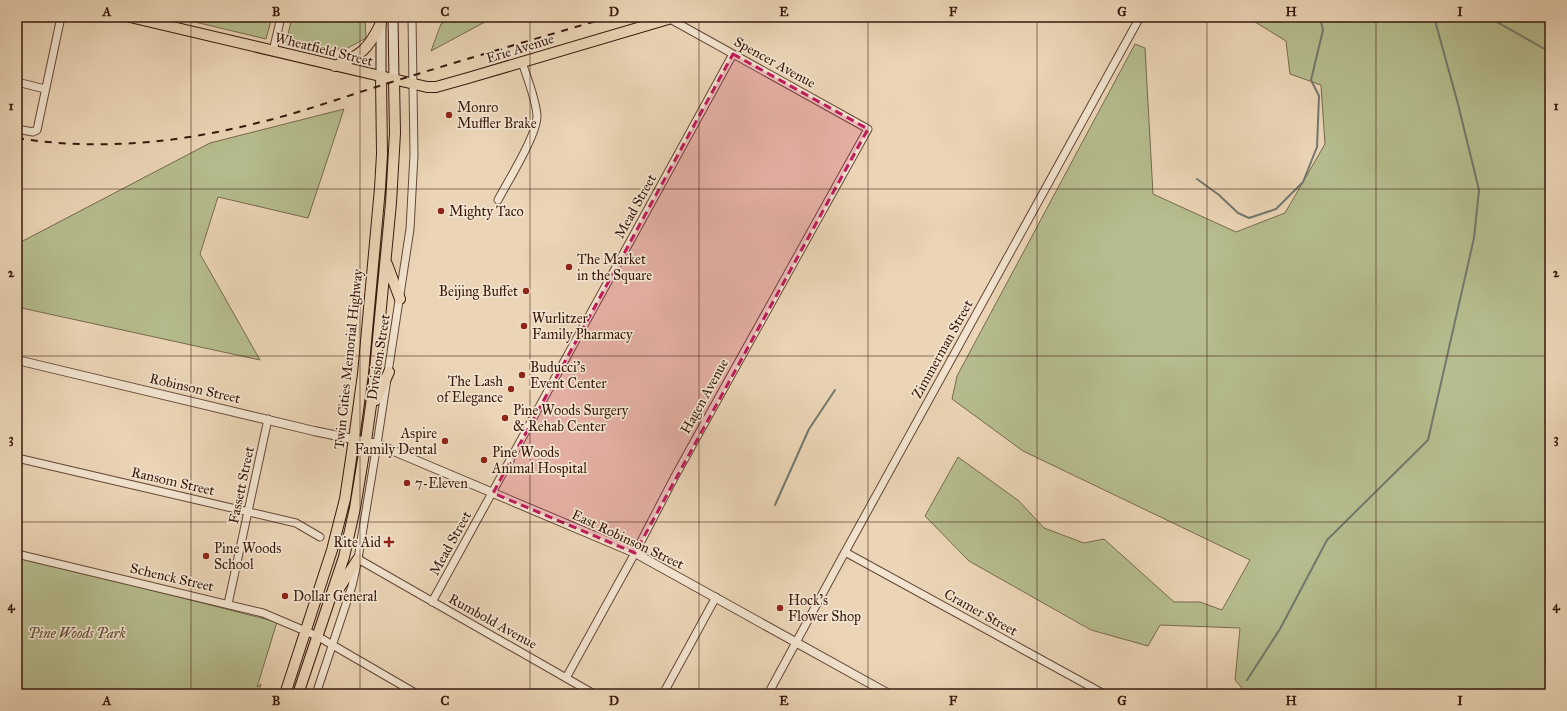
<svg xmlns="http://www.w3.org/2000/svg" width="1567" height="711" font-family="'IM FELL Great Primer',serif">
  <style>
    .green { fill: #b6bd8e; stroke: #776a4d }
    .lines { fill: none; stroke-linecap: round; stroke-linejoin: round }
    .stream { stroke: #72786e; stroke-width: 2 }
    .minor-casing { stroke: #654736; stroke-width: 9 }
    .tertiary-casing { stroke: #654736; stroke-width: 10 }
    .secondary-casing { stroke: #38180c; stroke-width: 11 }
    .primary-casing { stroke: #38180c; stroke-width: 12 }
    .minor { stroke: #f2e4d0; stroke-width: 7 }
    .tertiary { stroke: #f2e4d0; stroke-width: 8 }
    .secondary { stroke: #f2e4d0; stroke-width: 9 }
    .primary { stroke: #ebd5b6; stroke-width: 10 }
    .rail { stroke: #38180c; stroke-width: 2; stroke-dasharray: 7 7; stroke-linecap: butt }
    .marked { fill: #c2185b; fill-opacity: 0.2; stroke: #c2185b; stroke-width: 3; stroke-dasharray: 8 5; stroke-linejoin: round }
    .grid { fill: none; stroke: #38180c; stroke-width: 1; stroke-opacity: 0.55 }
    .poi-dot { fill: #8f2418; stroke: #f2e4d0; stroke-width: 1.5 }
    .labels { text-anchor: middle; stroke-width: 3.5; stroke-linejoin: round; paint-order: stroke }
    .street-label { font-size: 14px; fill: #38180c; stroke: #f2e4d0 }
    .poi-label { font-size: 14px; fill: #38180c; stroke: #f2e4d0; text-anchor: start }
    .park-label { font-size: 14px; font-style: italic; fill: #5e4a33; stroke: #f2e4d0 }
    .neatline { fill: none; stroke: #38180c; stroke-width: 1.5 }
    .grid-label { font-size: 13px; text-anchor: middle; font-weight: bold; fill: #38180c }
  </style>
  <rect width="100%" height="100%" fill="#ebd5b6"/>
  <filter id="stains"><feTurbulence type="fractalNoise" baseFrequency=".005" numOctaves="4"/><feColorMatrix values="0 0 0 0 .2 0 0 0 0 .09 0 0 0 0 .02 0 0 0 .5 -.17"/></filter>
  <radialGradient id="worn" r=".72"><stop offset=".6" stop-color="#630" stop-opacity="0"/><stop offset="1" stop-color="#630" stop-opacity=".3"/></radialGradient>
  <path class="green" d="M174,17h98l-6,22z
    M292,17h73l1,21 -20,11h-36l-24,-6z
    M454,17h40l-63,34 10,-27z
    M1247,17h303v677h-303l-12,-14 5,-52 -80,-3 -12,21 -57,-16 -122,-69 -44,-45 33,-59 61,44 25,27 40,15 20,-4 70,63h26l22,8 28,-50 -227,-109 -71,-52 5,-23 178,-332 10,4 8,146 83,38 49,-19 40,-69 -4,-59 -31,-11 -4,-33z
    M344,109l-36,109 -90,-21 -18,57 60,106 -243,-53v-63l193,-101z
    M17,556l260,66 -20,65 4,-3 -3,10h-241z"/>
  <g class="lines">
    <path class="stream" d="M1488,17l62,35
      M1197,179l22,16 19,18 11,5 27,-9 27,-27 14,-35 2,-51 -8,-16 12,-50 -3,-13
      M775,505l34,-76 26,-39
      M1247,680l33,-51 47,-89 101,-100 46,-202 5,-48 -21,-86 -24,-87"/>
    <g class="minor-casing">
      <path id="minor" d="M273,51l8,-34
        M17,82l28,7
        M17,129l16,3 4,-2 24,-113
        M498,200c10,-19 39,-65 39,-84 -1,-17 -10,-38 -15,-54
        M17,458l279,65 24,14
        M845,552l259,142
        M17,554l246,59 54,23 100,58
        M358,559l236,135
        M432,602l301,-548
        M228,604l40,-185
        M566,678l69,-125 39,-75 194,-349 -198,-110
        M316,694l36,-108 6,-27 19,-115 33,-215 4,-74 -2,-138
        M663,694l53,-97
        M768,694l77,-142 295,-535"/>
    </g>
    <g class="tertiary-casing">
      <path id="tertiary" d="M17,360l297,71 63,13 258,109 254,141"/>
    </g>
    <g class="secondary-casing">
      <path id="secondary" d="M381,17v60
        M393,17l1,63"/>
    </g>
    <g class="primary-casing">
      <path id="primary" d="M130,17l297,70h9l32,-9 207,-61
        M335,66c26,-11 33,-16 46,-43
        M387,264l13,35
        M376,400l13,-28
        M336,593l22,-34
        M285,694l47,-144 13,-51 9,-60 9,-65 17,-186 2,-34 -1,-77
        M298,694l46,-137 11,-49 11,-67 7,-50 18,-188 4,-70 -1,-53"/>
    </g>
    <use href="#minor" class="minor"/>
    <use href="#tertiary" class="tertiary"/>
    <use href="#secondary" class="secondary"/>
    <use href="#primary" class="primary"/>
    <path class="rail" d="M17,138c80,13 162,5 240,-15 47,-11 92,-28 138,-42 71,-22 143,-43 215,-64"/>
  </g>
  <path class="marked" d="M733,54l135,75 -233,424 -142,-60z"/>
  <path class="grid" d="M191,17v677M360,17v677M530,17v677M699,17v677M868,17v677M1037,17v677M1207,17v677M1376,17v677M17,189h1533M17,356h1533M17,522h1533"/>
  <g class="poi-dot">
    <circle cx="449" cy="115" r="4"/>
    <circle cx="441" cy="211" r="4"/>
    <circle cx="569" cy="267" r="4"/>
    <circle cx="526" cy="291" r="4"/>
    <circle cx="524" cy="326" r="4"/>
    <circle cx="522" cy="375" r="4"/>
    <circle cx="511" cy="389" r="4"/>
    <circle cx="505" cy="418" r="4"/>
    <circle cx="445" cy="441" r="4"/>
    <circle cx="484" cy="460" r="4"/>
    <circle cx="407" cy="483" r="4"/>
    <path d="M387 536h4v4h4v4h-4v4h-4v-4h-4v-4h4z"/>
    <circle cx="206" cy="556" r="4"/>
    <circle cx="285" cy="596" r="4"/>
    <circle cx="780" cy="608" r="4"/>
  </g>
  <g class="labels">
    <g class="street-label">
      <text transform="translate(520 48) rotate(-17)" y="5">Erie Avenue</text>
      <text transform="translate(324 49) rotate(14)" y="5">Wheatfield Street</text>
      <text transform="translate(775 62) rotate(29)" y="5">Spencer Avenue</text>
      <text transform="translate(635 206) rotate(-61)" y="5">Mead Street</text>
      <text transform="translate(942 349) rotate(-61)" y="5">Zimmerman Street</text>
      <text transform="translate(378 357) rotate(-81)" y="5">Division Street</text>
      <text transform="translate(348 359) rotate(-84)" y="5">Twin Cities Memorial Highway</text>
      <text transform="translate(195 388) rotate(13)" y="5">Robinson Street</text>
      <text transform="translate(704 396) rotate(-61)" y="5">Hagen Avenue</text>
      <text transform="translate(173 481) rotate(13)" y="5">Ransom Street</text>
      <text transform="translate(241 485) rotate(-78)" y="5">Fassett Street</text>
      <text transform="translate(628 539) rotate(25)" y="5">East Robinson Street</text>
      <text transform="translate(450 543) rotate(-61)" y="5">Mead Street</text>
      <text transform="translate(172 577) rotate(13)" y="5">Schenck Street</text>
      <text transform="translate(981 612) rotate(29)" y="5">Cramer Street</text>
      <text transform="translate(493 621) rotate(29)" y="5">Rumbold Avenue</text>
    </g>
    <g class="poi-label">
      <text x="457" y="112">Monro<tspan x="457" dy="16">Muffler Brake</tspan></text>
      <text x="449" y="216">Mighty Taco</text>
      <text x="577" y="264">The Market<tspan x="577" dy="16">in the Square</tspan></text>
      <text x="518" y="296" text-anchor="end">Beijing Buffet</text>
      <text x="532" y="323">Wurlitzer<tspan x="532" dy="16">Family Pharmacy</tspan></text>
      <text x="530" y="372">Buducci's<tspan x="530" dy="16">Event Center</tspan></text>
      <text x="503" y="386" text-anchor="end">The Lash<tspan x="503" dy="16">of Elegance</tspan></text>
      <text x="513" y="415">Pine Woods Surgery<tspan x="513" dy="16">&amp; Rehab Center</tspan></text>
      <text x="437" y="438" text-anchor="end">Aspire<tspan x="437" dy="16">Family Dental</tspan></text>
      <text x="492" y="457">Pine Woods<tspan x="492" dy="16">Animal Hospital</tspan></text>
      <text x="415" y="488">7-Eleven</text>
      <text x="381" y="547" text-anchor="end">Rite Aid</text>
      <text x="214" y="553">Pine Woods<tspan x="214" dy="16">School</tspan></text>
      <text x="293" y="601">Dollar General</text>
      <text x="788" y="605">Hock's<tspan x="788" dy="16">Flower Shop</tspan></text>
    </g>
    <g class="park-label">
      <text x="77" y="638">Pine Woods Park</text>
    </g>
  </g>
  <rect width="1567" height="711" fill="none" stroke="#ebd5b6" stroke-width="44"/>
  <rect x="22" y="22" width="1523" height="667" class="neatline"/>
  <g class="grid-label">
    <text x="107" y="16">A</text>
    <text x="276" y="16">B</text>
    <text x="445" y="16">C</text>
    <text x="614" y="16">D</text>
    <text x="784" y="16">E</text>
    <text x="953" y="16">F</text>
    <text x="1122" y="16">G</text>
    <text x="1291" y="16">H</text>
    <text x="1460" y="16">I</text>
    <text x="11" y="110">1</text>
    <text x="1556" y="110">1</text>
    <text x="11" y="277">2</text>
    <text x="1556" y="277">2</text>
    <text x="11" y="443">3</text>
    <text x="1556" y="443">3</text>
    <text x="11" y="610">4</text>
    <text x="1556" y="610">4</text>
    <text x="107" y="705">A</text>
    <text x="276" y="705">B</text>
    <text x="445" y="705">C</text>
    <text x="614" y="705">D</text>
    <text x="784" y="705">E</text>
    <text x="953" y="705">F</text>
    <text x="1122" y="705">G</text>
    <text x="1291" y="705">H</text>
    <text x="1460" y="705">I</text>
  </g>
  <rect width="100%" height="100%" filter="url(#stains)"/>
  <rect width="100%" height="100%" fill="url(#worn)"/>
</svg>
